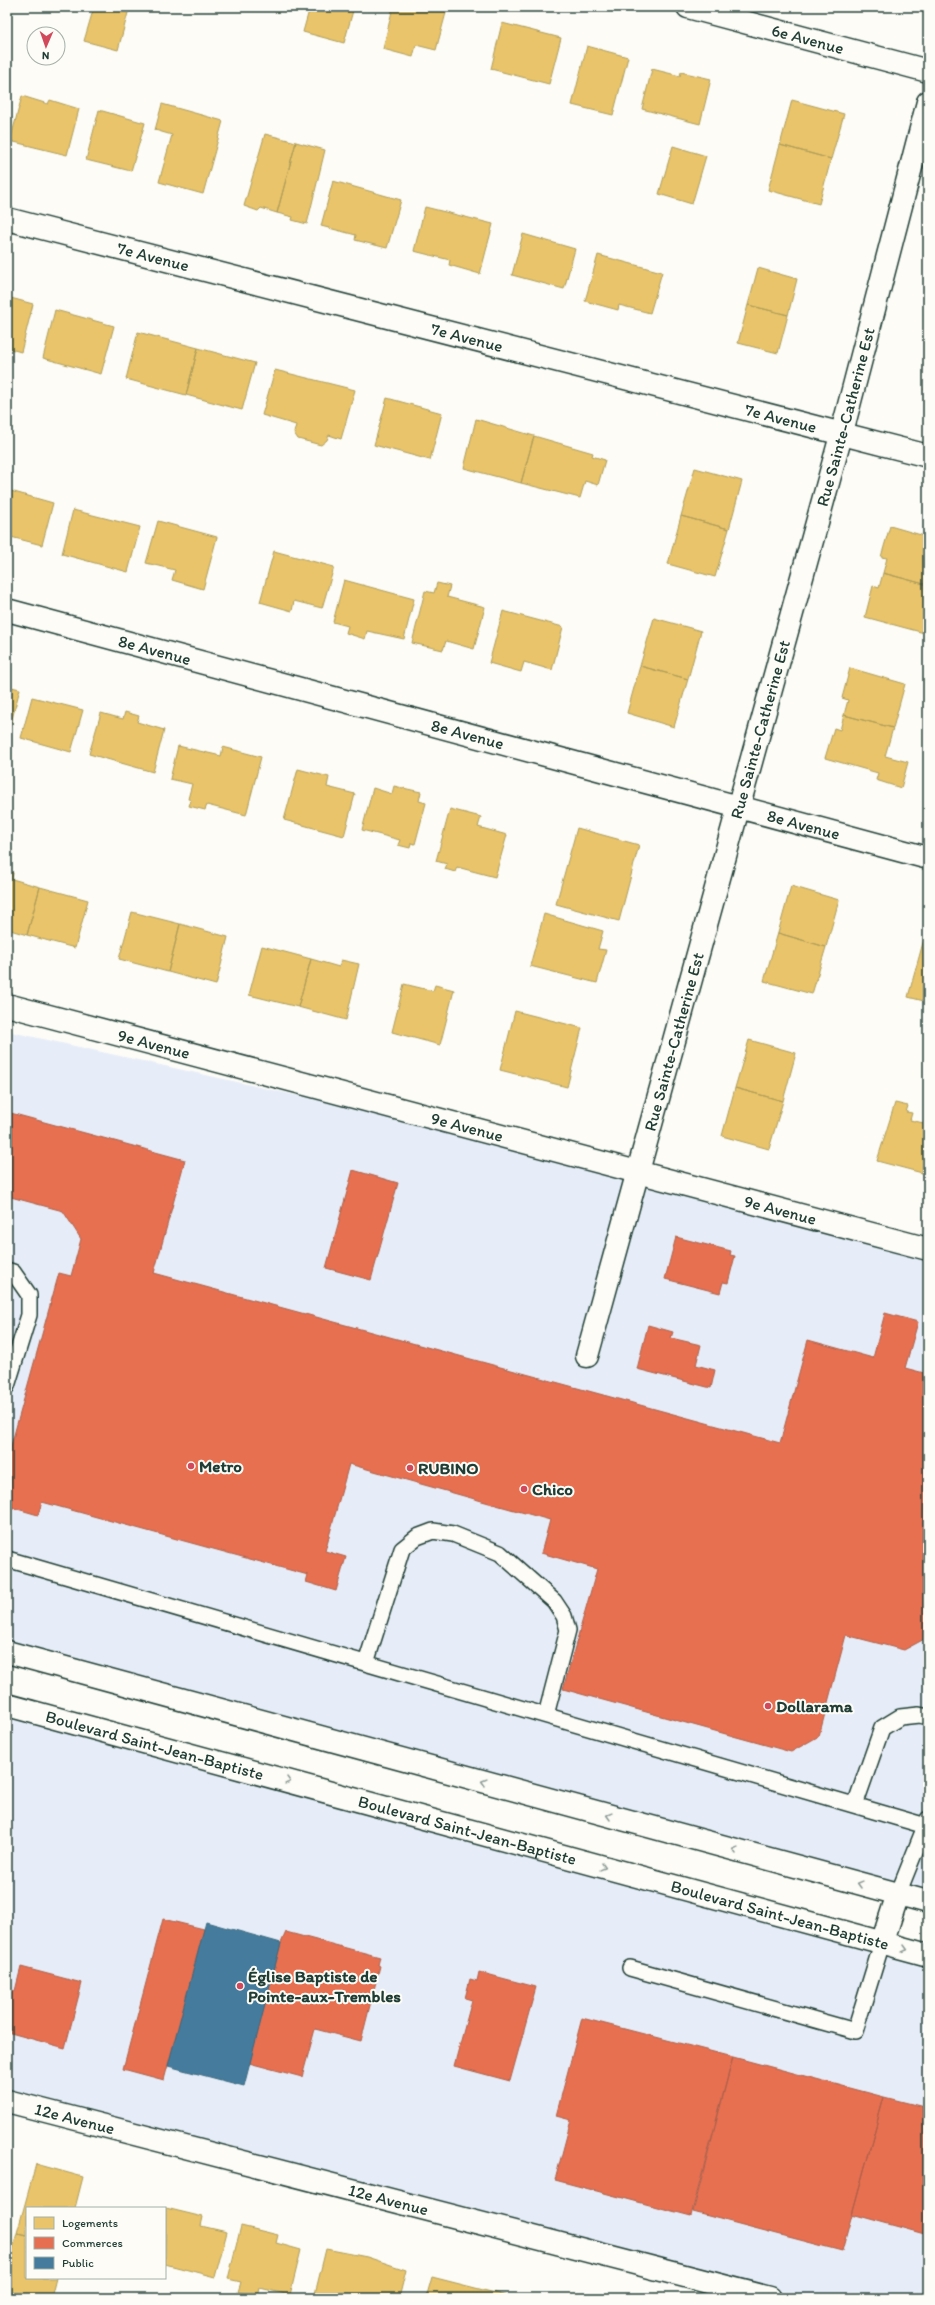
<svg xmlns="http://www.w3.org/2000/svg" width="935" height="2305" font-family="Itim,sans-serif">
  <style>
    .built { fill: #e7edf8 }
    .homes { fill: #e9c46a; stroke: #ac9c5a }
    .shops { fill: #e76f51; stroke: #ab6048 }
    .public { fill: #457b9d; stroke: #3a687e }
    .lines { fill: none; stroke-linecap: round; stroke-linejoin: round }
    .service-casing { stroke: #1f3d34; stroke-width: 18 }
    .minor-casing { stroke: #1f3d34; stroke-width: 25 }
    .secondary-casing { stroke: #1f3d34; stroke-width: 25 }
    .service { stroke: #fdfcf7; stroke-width: 15 }
    .minor { stroke: #fdfcf7; stroke-width: 22 }
    .secondary { stroke: #fdfcf7; stroke-width: 22 }
    .oneway { stroke: #8e9c96 }
    .poi-dot { fill: #d1495b; stroke: #fdfcf7; stroke-width: 1.5 }
    .labels { text-anchor: middle; stroke-width: 4; stroke-linejoin: round; paint-order: stroke }
    .street-label { font-size: 17px; fill: #1f3d34; stroke: #fdfcf7 }
    .poi-label { font-size: 17px; font-weight: bold; fill: #1f3d34; stroke: #fdfcf7; text-anchor: start }
  </style>
  <rect width="100%" height="100%" fill="#fdfcf7"/>
  <filter id="ink" filterUnits="userSpaceOnUse"><feTurbulence type="fractalNoise" baseFrequency=".025" numOctaves="2"/><feDisplacementMap in="SourceGraphic" scale="8" xChannelSelector="R" yChannelSelector="G"/><feConvolveMatrix kernelMatrix="1 2 1 2 8 2 1 2 1" color-interpolation-filters="sRGB"/></filter>
  <g filter="url(#ink)">
    <path class="built" d="M7,1031l631,140 290,78v653l-921,-250z
      M7,1705l921,250v343h-187l-734,-184z"/>
    <path class="homes" d="M94,7l35,2 -11,41 -34,-9z
      M260,7h19l-1,5z
      M310,7h44l-10,36 -41,-11z
      M393,7l54,2 -11,41 -20,-5 -3,12 -30,-8z
      M502,23l59,15 -12,46 -58,-15z
      M587,46l41,11 -15,58 -41,-10z
      M652,69l28,7 1,-4 30,7 -11,45 -58,-15z
      M22,96l26,8 2,-4 29,9 -12,46 -57,-14z
      M792,100l52,14 -13,45 -51,-14z
      M162,104l61,17 -20,73 -44,-12 13,-47 -17,-5z
      M99,110l46,13 -14,48 -45,-11z
      M265,134l31,8 -19,71 -16,-5 -3,3 -14,-5z
      M296,142l29,8 -18,74 -15,-4 1,-3 -16,-4z
      M780,145l51,14 -12,45 -51,-14z
      M673,146l33,10 -14,48 -33,-10z
      M333,181l68,19 -14,48 -32,-8 1,-5 -35,-9z
      M425,207l68,17 -13,50 -31,-9 1,-5 -36,-9z
      M523,234l52,15 -11,40 -52,-14z
      M598,255l64,17 -12,41 -31,-8 -1,5 -33,-9z
      M758,268l39,11 -9,36 -40,-10z
      M7,297l26,7 -12,48 -14,-4z
      M748,305l40,10 -10,38 -40,-10z
      M55,310l59,16 -13,48 -58,-16z
      M138,332l60,16 -12,47 -60,-16z
      M198,348l57,15 -13,47 -56,-15z
      M275,370l80,20 -14,49 -12,-4 -2,5 -6,5 -23,-6 -4,-6 2,-8 -34,-10z
      M928,377v14l-4,-1z
      M387,398l55,15 -12,47 -56,-15z
      M476,419l58,17 -13,47 -57,-15z
      M534,436l59,17 -1,3 13,4 -7,25 -13,-4 -5,17 -59,-15z
      M695,468l47,13 -13,48 -48,-13z
      M7,490l46,13 -11,42 -35,-9z
      M73,510l67,17 -12,45 -66,-18z
      M681,516l48,13 -14,48 -47,-13z
      M158,521l59,16 -14,52 -31,-9 3,-10 -29,-7z
      M890,526l38,11v48l-45,-12 4,-15 -6,-1z
      M274,551l60,16 -12,41 -28,-7 -2,10 -32,-9z
      M883,573l45,12 -2,25h2v24l-63,-17 8,-31 6,2z
      M344,580l70,19 -10,40 -37,-8 -2,8 -19,-6 2,-7 -15,-4z
      M437,583l13,3 -3,11 38,10 -11,42 -28,-8 -3,9 -31,-7 13,-52 9,2z
      M503,611l60,16 -11,43 -28,-8 -3,10 -32,-9z
      M654,618l47,13 -13,48 -48,-13z
      M640,666l48,13 -14,48 -47,-14z
      M850,668l55,16 -12,44 -49,-13 4,-15 -6,-2z
      M7,686l13,3 -12,45 -1,-1z
      M32,697l51,13 -12,42 -50,-14z
      M125,712l14,4 -2,6 27,8 -11,42 -64,-18 12,-41 22,6z
      M844,715l49,13 -8,28 23,6 -7,26 -25,-8 2,-7 -53,-15 9,-30 6,2z
      M178,746l43,10 2,-9 38,10 -15,58 -39,-10 -2,5 -16,-4 2,-6 -3,-1 4,-15 -22,-5z
      M298,769l31,8 -2,10 28,7 -11,42 -60,-16z
      M394,786l27,6 -2,9 7,2 -11,41 -4,-1 -1,5 -12,-3 2,-5 -38,-10 11,-42 19,6z
      M450,809l31,8 -3,10 29,8 -12,42 -38,-10 -2,5 -10,-3 2,-5 -11,-3z
      M577,828l62,17 -20,76 -63,-17z
      M7,871l6,2 -1,6 28,8 -13,48 -20,-6z
      M791,886l48,14 -13,47 -48,-14z
      M40,887l48,13 -13,48 -48,-13z
      M132,912l48,12 -12,48 -49,-13z
      M544,914l59,17 -5,18 8,1 -9,33 -67,-17z
      M180,924l48,13 -12,48 -48,-13z
      M778,933l48,14 -14,47 -48,-13z
      M924,939l4,2v61l-20,-5z
      M262,946l49,13 -13,48 -49,-12z
      M311,959l28,8 2,-7 18,4 -13,56 -48,-13z
      M404,984l29,7 2,-6 19,5 -14,55 -48,-13z
      M515,1011l67,17 -15,59 -67,-17z
      M749,1040l47,13 -13,48 -48,-13z
      M735,1088l48,13 -14,48 -47,-13z
      M895,1103l13,3 -2,6 6,1 -2,7 18,4v43l-2,7 -49,-13z
      M36,2164l47,13 -8,31h-48v27l-10,-2z
      M166,2208l37,9 -2,9 26,6 -12,45 -50,-13z
      M241,2226l37,9 -2,8 25,7 -11,45 -30,-7 -2,9 -20,-5 3,-10 -13,-3z
      M17,2233l10,2v43h29l-5,20h-23l-21,-6v-21z
      M326,2249l41,8 39,13 -7,28h-85z
      M432,2277l67,17 -1,4h-72z
      M499,2294l17,4h-18z"/>
    <path class="shops" d="M7,1112l178,48 -31,113 626,170 28,-103 65,18 12,-45 33,9 -13,46 23,6v263l-24,13 -58,-15 -27,101 -28,16 -228,-63 34,-120 -56,-16 9,-33 -201,-56 -24,87 21,6 -10,34 -30,-9 2,-7 -266,-73 -4,13 -31,-9v-46l52,-187 12,3 10,-37 -18,-28 -56,-15z
      M353,1170l45,13 -27,97 -45,-12z
      M676,1237l55,14 -1,4 5,1 -7,27 -5,-1 -3,11 -55,-14z
      M648,1325l25,7 -2,6 30,7 -5,20 19,5 -4,18 -74,-19z
      M163,1919l41,10 -40,151 -41,-11z
      M286,1932l94,25 -2,8 2,1 -19,75 -46,-12 -13,48 -53,-14 32,-120z
      M21,1967l61,16 -17,65 -58,-16v-43l8,2z
      M479,1972l57,15 -26,94 -56,-15 18,-66 -7,-2 5,-19 7,2z
      M582,2018l151,39 -42,159 -136,-36 16,-60 -15,-4z
      M733,2057l151,40 -42,154 -149,-39z
      M884,2097l44,11v127l-76,-21z"/>
    <path class="public" d="M206,1922l75,21 -37,143 -76,-20z"/>
    <g class="lines">
      <g class="service-casing">
        <path id="service" d="M7,1270l6,2 16,23v20l-22,71
          M7,1559l919,267
          M366,1663l36,-114 15,-12 16,-6 20,3 47,19 54,48 10,15 4,14 -22,85
          M855,1805l27,-77 18,-11 19,-2 9,2
          M898,1894l30,-75
          M630,1968l225,63 27,-88"/>
      </g>
      <g class="minor-casing">
        <g id="minor">
          <path id="s1" d="M688,7l240,64"/>
          <path id="s2" d="M7,219l921,237"/>
          <path id="s3" d="M7,610l921,248"/>
          <path id="s4" d="M7,1005l921,244"/>
          <path id="s5" d="M587,1356l255,-924 86,-330"/>
          <path id="s6" d="M7,2101l763,197"/>
        </g>
      </g>
      <g class="secondary-casing">
        <g id="secondary">
          <path d="M7,1652l921,250"/>
          <path id="s7" d="M7,1705l921,250"/>
          <path d="M882,1943l16,-49"/>
        </g>
      </g>
      <use href="#service" class="service"/>
      <use href="#minor" class="minor"/>
      <use href="#secondary" class="secondary"/>
    </g>
    <defs><path id="oneway-chevron" d="M-2-3.5L2.5 0L-2 3.5" fill="none" stroke-width="1.6" stroke-linecap="round" stroke-linejoin="round"/></defs>
    <g class="oneway">
      <use href="#oneway-chevron" transform="translate(288 1781) rotate(15)"/>
      <use href="#oneway-chevron" transform="translate(484 1782) rotate(-165)"/>
      <use href="#oneway-chevron" transform="translate(609 1816) rotate(-165)"/>
      <use href="#oneway-chevron" transform="translate(735 1850) rotate(-165)"/>
      <use href="#oneway-chevron" transform="translate(603 1867) rotate(15)"/>
      <use href="#oneway-chevron" transform="translate(860 1884) rotate(-165)"/>
      <use href="#oneway-chevron" transform="translate(905 1949) rotate(15)"/>
    </g>
  </g>
  <g class="poi-dot">
    <circle cx="191" cy="1466" r="4"/>
    <circle cx="410" cy="1468" r="4"/>
    <circle cx="524" cy="1489" r="4"/>
    <circle cx="768" cy="1706" r="4"/>
    <circle cx="240" cy="1986" r="4"/>
  </g>
  <g class="labels">
    <g class="street-label">
      <text dy="6" stroke="none"><textPath href="#s1" startOffset="124">6e Avenue</textPath></text>
      <text dy="6" stroke="none"><textPath href="#s2" startOffset="151">7e Avenue</textPath></text>
      <text dy="6" stroke="none"><textPath href="#s2" startOffset="475">7e Avenue</textPath></text>
      <text dy="6" stroke="none"><textPath href="#s2" startOffset="799">7e Avenue</textPath></text>
      <text dy="6" stroke="none"><textPath href="#s5" startOffset="974">Rue Sainte-Catherine Est</textPath></text>
      <text dy="6" stroke="none"><textPath href="#s3" startOffset="153">8e Avenue</textPath></text>
      <text dy="6" stroke="none"><textPath href="#s5" startOffset="650">Rue Sainte-Catherine Est</textPath></text>
      <text dy="6" stroke="none"><textPath href="#s3" startOffset="477">8e Avenue</textPath></text>
      <text dy="6" stroke="none"><textPath href="#s3" startOffset="825">8e Avenue</textPath></text>
      <text dy="6" stroke="none"><textPath href="#s5" startOffset="326">Rue Sainte-Catherine Est</textPath></text>
      <text dy="6" stroke="none"><textPath href="#s4" startOffset="152">9e Avenue</textPath></text>
      <text dy="6" stroke="none"><textPath href="#s4" startOffset="476">9e Avenue</textPath></text>
      <text dy="6" stroke="none"><textPath href="#s4" startOffset="800">9e Avenue</textPath></text>
      <text dy="6" stroke="none"><textPath href="#s7" startOffset="153">Boulevard Saint-Jean-Baptiste</textPath></text>
      <text dy="6" stroke="none"><textPath href="#s7" startOffset="477">Boulevard Saint-Jean-Baptiste</textPath></text>
      <text dy="6" stroke="none"><textPath href="#s7" startOffset="801">Boulevard Saint-Jean-Baptiste</textPath></text>
      <text dy="6" stroke="none"><textPath href="#s6" startOffset="70">12e Avenue</textPath></text>
      <text dy="6" stroke="none"><textPath href="#s6" startOffset="394">12e Avenue</textPath></text>
    </g>
    <g class="poi-label">
      <text x="199" y="1472">Metro</text>
      <text x="418" y="1474">RUBINO</text>
      <text x="532" y="1495">Chico</text>
      <text x="776" y="1712">Dollarama</text>
      <text x="248" y="1982">Église Baptiste de<tspan x="248" dy="20">Pointe-aux-Trembles</tspan></text>
    </g>
  </g>
  <rect width="935" height="2305" fill="none" stroke="#fdfcf7" stroke-width="24"/>
  <rect x="12" y="12" width="911" height="2281" fill="none" stroke="#1f3d34" stroke-width="1.5" filter="url(#ink)"/>
  <rect x="26" y="2207" width="140" height="72" fill="#fdfcf7" stroke="#a4b0a9"/>
  <rect x="34" y="2217" width="20" height="12" fill="#e9c46a" stroke="#a4b0a9"/>
  <text x="62" y="2227" font-size="12" fill="#1f3d34">Logements</text>
  <rect x="34" y="2237" width="20" height="12" fill="#e76f51" stroke="#a4b0a9"/>
  <text x="62" y="2247" font-size="12" fill="#1f3d34">Commerces</text>
  <rect x="34" y="2257" width="20" height="12" fill="#457b9d" stroke="#a4b0a9"/>
  <text x="62" y="2267" font-size="12" fill="#1f3d34">Public</text>
  <g transform="translate(46 46) rotate(182)"><circle r="19" fill="#fdfcf7" stroke="#a4b0a9"/>
  <path d="M0-3L7 15L0 10L-7 15Z" fill="#d1495b"/>
  <text y="-6" font-size="11" font-weight="bold" text-anchor="middle" fill="#1f3d34">N</text>
  </g>
</svg>
